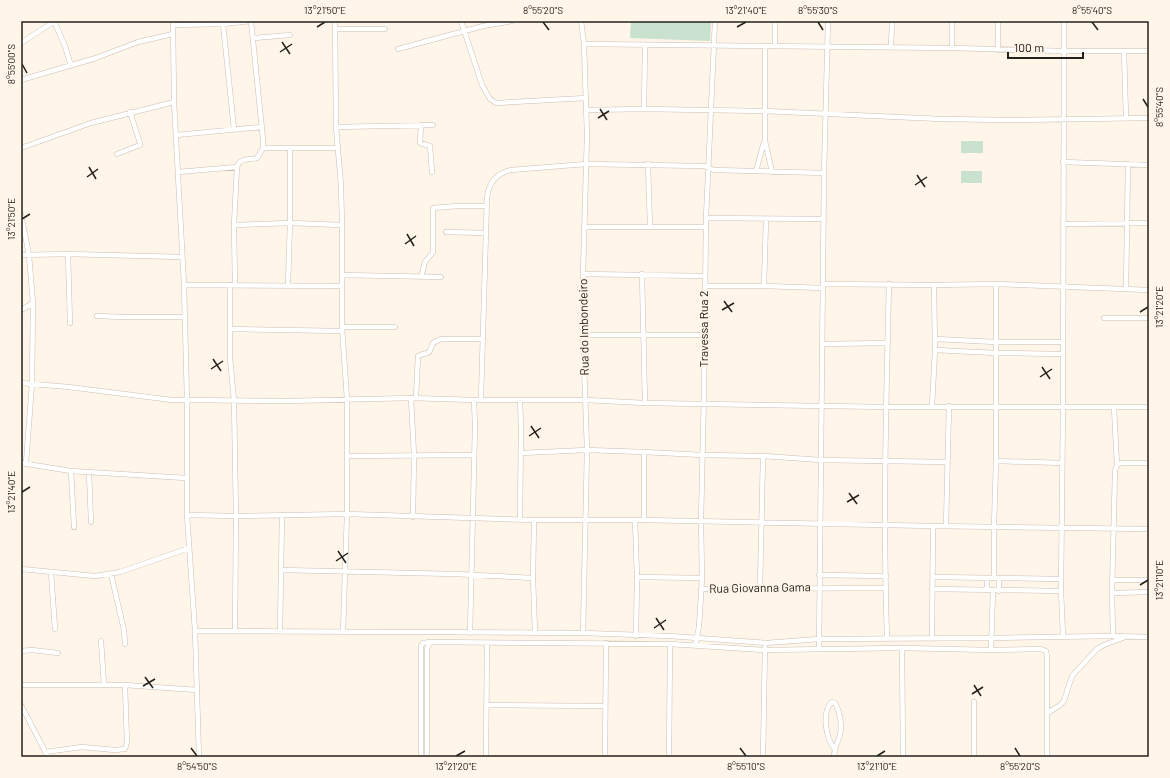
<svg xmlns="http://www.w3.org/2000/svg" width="1170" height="778" font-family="Barlow,sans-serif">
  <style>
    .green { fill: #c9e1cf }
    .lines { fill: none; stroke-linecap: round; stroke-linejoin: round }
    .minor-casing { stroke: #cabfb0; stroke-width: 5.5 }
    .minor { stroke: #fff; stroke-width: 4.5 }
    .ticks { fill: none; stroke: #24201b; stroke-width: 1.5 }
    .labels { text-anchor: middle; stroke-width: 4; stroke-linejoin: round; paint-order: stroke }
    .street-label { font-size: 12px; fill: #24201b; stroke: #fff5e9 }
    .neatline { fill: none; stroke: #24201b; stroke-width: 1.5 }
    .ticks-label { font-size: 10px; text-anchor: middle; fill: #24201b }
  </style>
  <rect width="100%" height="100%" fill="#fff5e9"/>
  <path class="green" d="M631,21h80l-1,20 -80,-3z
    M961,141h22v12h-22z
    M961,171h21v12h-21z"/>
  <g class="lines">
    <g class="minor-casing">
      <path id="minor" d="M54,21l11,25 6,20
        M173,21l1,81 10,183 3,115v115l8,116 4,126
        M335,21l1,106 5,58 1,40v102l5,72v115l-4,118
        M461,21l21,64 8,14 6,4 90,-5
        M581,21l3,23 3,91 -4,139v61l4,115 -4,183
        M952,21v27
        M998,21v29
        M223,24l11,105
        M173,25l50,-1 28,-3
        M335,29h50
        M253,38l37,-3
        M21,43l34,-22
        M584,44l368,4 112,3h85
        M765,46v95l7,31
        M775,46v-25
        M891,47l1,-26
        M398,49l85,-23 29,-5
        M1124,51l2,67
        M21,80l75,-22 42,-16 35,-8
        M644,109l1,-64
        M586,110l58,-1 120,2 177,8 67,1 141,-2
        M421,125l-1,18 10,3 2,26
        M336,127l97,-2
        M176,135l86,-8
        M21,148l70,-25 83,-21
        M263,148h75
        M117,154l23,-9v-2l-10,-31
        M1063,162l86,3
        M648,164l2,63
        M756,171l8,-29
        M178,172l59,-5
        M21,214l8,41 4,48 -1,81 -6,79
        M706,218l118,1
        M1063,224l86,-1
        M234,225l56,-2 52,2
        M585,227h121
        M446,232l40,1
        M68,254l2,69
        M21,255l47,-1 114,3
        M583,274l122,2
        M642,274l3,129
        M342,275l99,2
        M421,277l4,-15 8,-10v-44l25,-2h28
        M824,284l110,1 62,-1 153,6
        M184,285l158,1
        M230,285v73l4,43 2,115 -1,115
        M235,285l-1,-60 3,-58c2,-9 12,-7 20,-9l6,-10v-9l-12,-118
        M288,285l2,-62v-74
        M705,286h59l59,2
        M764,286l2,-66
        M1126,289l2,-125
        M21,310l12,-7
        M97,316l27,1h60
        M1104,318h45
        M342,327h53
        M230,329l112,2
        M583,335h121
        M935,339l61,3h67
        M822,344l66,-1
        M935,350l61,3 67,1
        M21,383l48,4 103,13h15l100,1 124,-3 63,2h112l59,3 242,4h262
        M411,398l3,57 -1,62
        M416,398l2,-42c13,-6 9,2 15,-13l8,-4h42
        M481,399l6,-202c2,-14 10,-24 24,-27l75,-6 118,2 10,4 110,3
        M932,406l3,-56 -1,-65
        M1114,407l3,58
        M644,452l58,3 61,1 58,4 126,2
        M521,453l66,-3 57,2v68
        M347,456l126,-1
        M996,461l66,2
        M21,463l50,8 115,7
        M71,471l3,56
        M89,472l2,50
        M187,515l49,1 111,-2 187,6h110l289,6 216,3
        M520,519l1,-92 -1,-27
        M635,521l2,56 -1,59
        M946,526l3,-120
        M21,569l74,7 25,-4 69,-24
        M281,570l174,4 78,4 1,-58
        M51,572l4,57
        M111,574l13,56 1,14
        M819,575l67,1
        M637,577l65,1
        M933,577l128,2
        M533,578l2,55
        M994,578v-51l2,-66v-177
        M999,578v13
        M1113,580h36
        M760,588l3,-132
        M701,589l184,-1
        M932,589l129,2
        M987,590v-12
        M1112,593l37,-1
        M195,631l388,2 87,3 96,7 53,-4 172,-1 122,-2 36,1
        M280,631l2,-116
        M470,633l5,-207 -1,-26
        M1063,636l-2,-45 2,-185 1,-385
        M1113,636l-1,-43 3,-122 2,-6 4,-2h28
        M932,638l1,-112
        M887,639c-4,-119 -1,-237 2,-355
        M101,641l3,44
        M695,646l4,-19 3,-49 -1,-57 3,-129 2,-174 9,-197
        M902,648l1,109
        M819,649l5,-476 4,-152
        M991,650l2,-59
        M21,651l11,-1 26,3
        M21,685h104l72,5
        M21,705l27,52
        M486,705l119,1
        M1047,713l12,-7 5,-5 8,-25 25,-27 7,-4 19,-7
        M834,748c-8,-10 -13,-36 -2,-46l3,1c5,9 7,21 5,32 -2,9 -6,10 -6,22
        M45,752l37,-5 33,3 10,-1 2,-7 -2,-57
        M421,757v-111l2,-3 7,-1 240,2 94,6 138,-2 89,2 50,-1 5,2 1,5v101
        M427,757v-108l3,-7
        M486,757l1,-114
        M605,757l1,-114
        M669,757l1,-113
        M763,757l2,-110
        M974,757v-55"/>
    </g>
    <use href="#minor" class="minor"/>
  </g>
  <path class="ticks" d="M543,22l6,8M818,22l5,8M1092,22l6,8M317,27l8,-5M737,27l9,-5M282,42l8,12M280,52l12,-8M22,64l5,9M1143,99l5,8M600,109l7,11M598,118l11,-7M89,167l7,12M917,175l8,12M87,177l11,-8M915,185l12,-8M22,219l8,-5M407,234l7,12M405,244l11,-8M724,301l8,11M722,310l12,-7M1140,312l8,-5M213,359l8,12M1042,367l8,12M211,369l12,-8M1040,377l12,-8M531,426l8,12M529,436l12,-8M22,492l8,-5M849,493l8,11M847,502l12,-7M338,551l8,12M336,561l12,-8M1140,585l8,-5M656,618l8,12M654,628l12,-8M145,677l8,11M974,685l7,11M143,686l12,-7M972,694l11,-7M191,748l6,8M740,748l6,8M1015,748l5,8M456,756l9,-5M877,756l8,-5"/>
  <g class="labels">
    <g class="street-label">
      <text transform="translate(584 327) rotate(-91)" y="4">Rua do Imbondeiro</text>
      <text transform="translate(704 329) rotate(-90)" y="4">Travessa Rua 2</text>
      <text transform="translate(760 588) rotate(-1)" y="4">Rua Giovanna Gama</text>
    </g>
  </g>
  <rect width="1170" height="778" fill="none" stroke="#fff5e9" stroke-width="44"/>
  <path d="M1008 52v6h75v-6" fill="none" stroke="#24201b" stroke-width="2"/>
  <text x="1014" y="52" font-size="12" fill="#24201b" stroke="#fff5e9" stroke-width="3" paint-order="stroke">100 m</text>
  <rect x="22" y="22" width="1126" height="734" class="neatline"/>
  <g class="ticks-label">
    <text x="325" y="14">13°21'50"E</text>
    <text x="543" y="14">8°55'20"S</text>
    <text x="746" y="14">13°21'40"E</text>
    <text x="818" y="14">8°55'30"S</text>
    <text x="1092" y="14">8°55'40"S</text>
    <text transform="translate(11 64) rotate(-90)" y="4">8°55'00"S</text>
    <text transform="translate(1159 107) rotate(-90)" y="4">8°55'40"S</text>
    <text transform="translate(11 219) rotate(-90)" y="4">13°21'50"E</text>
    <text transform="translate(1159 307) rotate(-90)" y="4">13°21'20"E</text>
    <text transform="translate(11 492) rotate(-90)" y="4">13°21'40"E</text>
    <text transform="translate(1159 580) rotate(-90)" y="4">13°21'10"E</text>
    <text x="197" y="770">8°54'50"S</text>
    <text x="456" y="770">13°21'20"E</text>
    <text x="746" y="770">8°55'10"S</text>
    <text x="877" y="770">13°21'10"E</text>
    <text x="1020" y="770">8°55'20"S</text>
  </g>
</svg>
